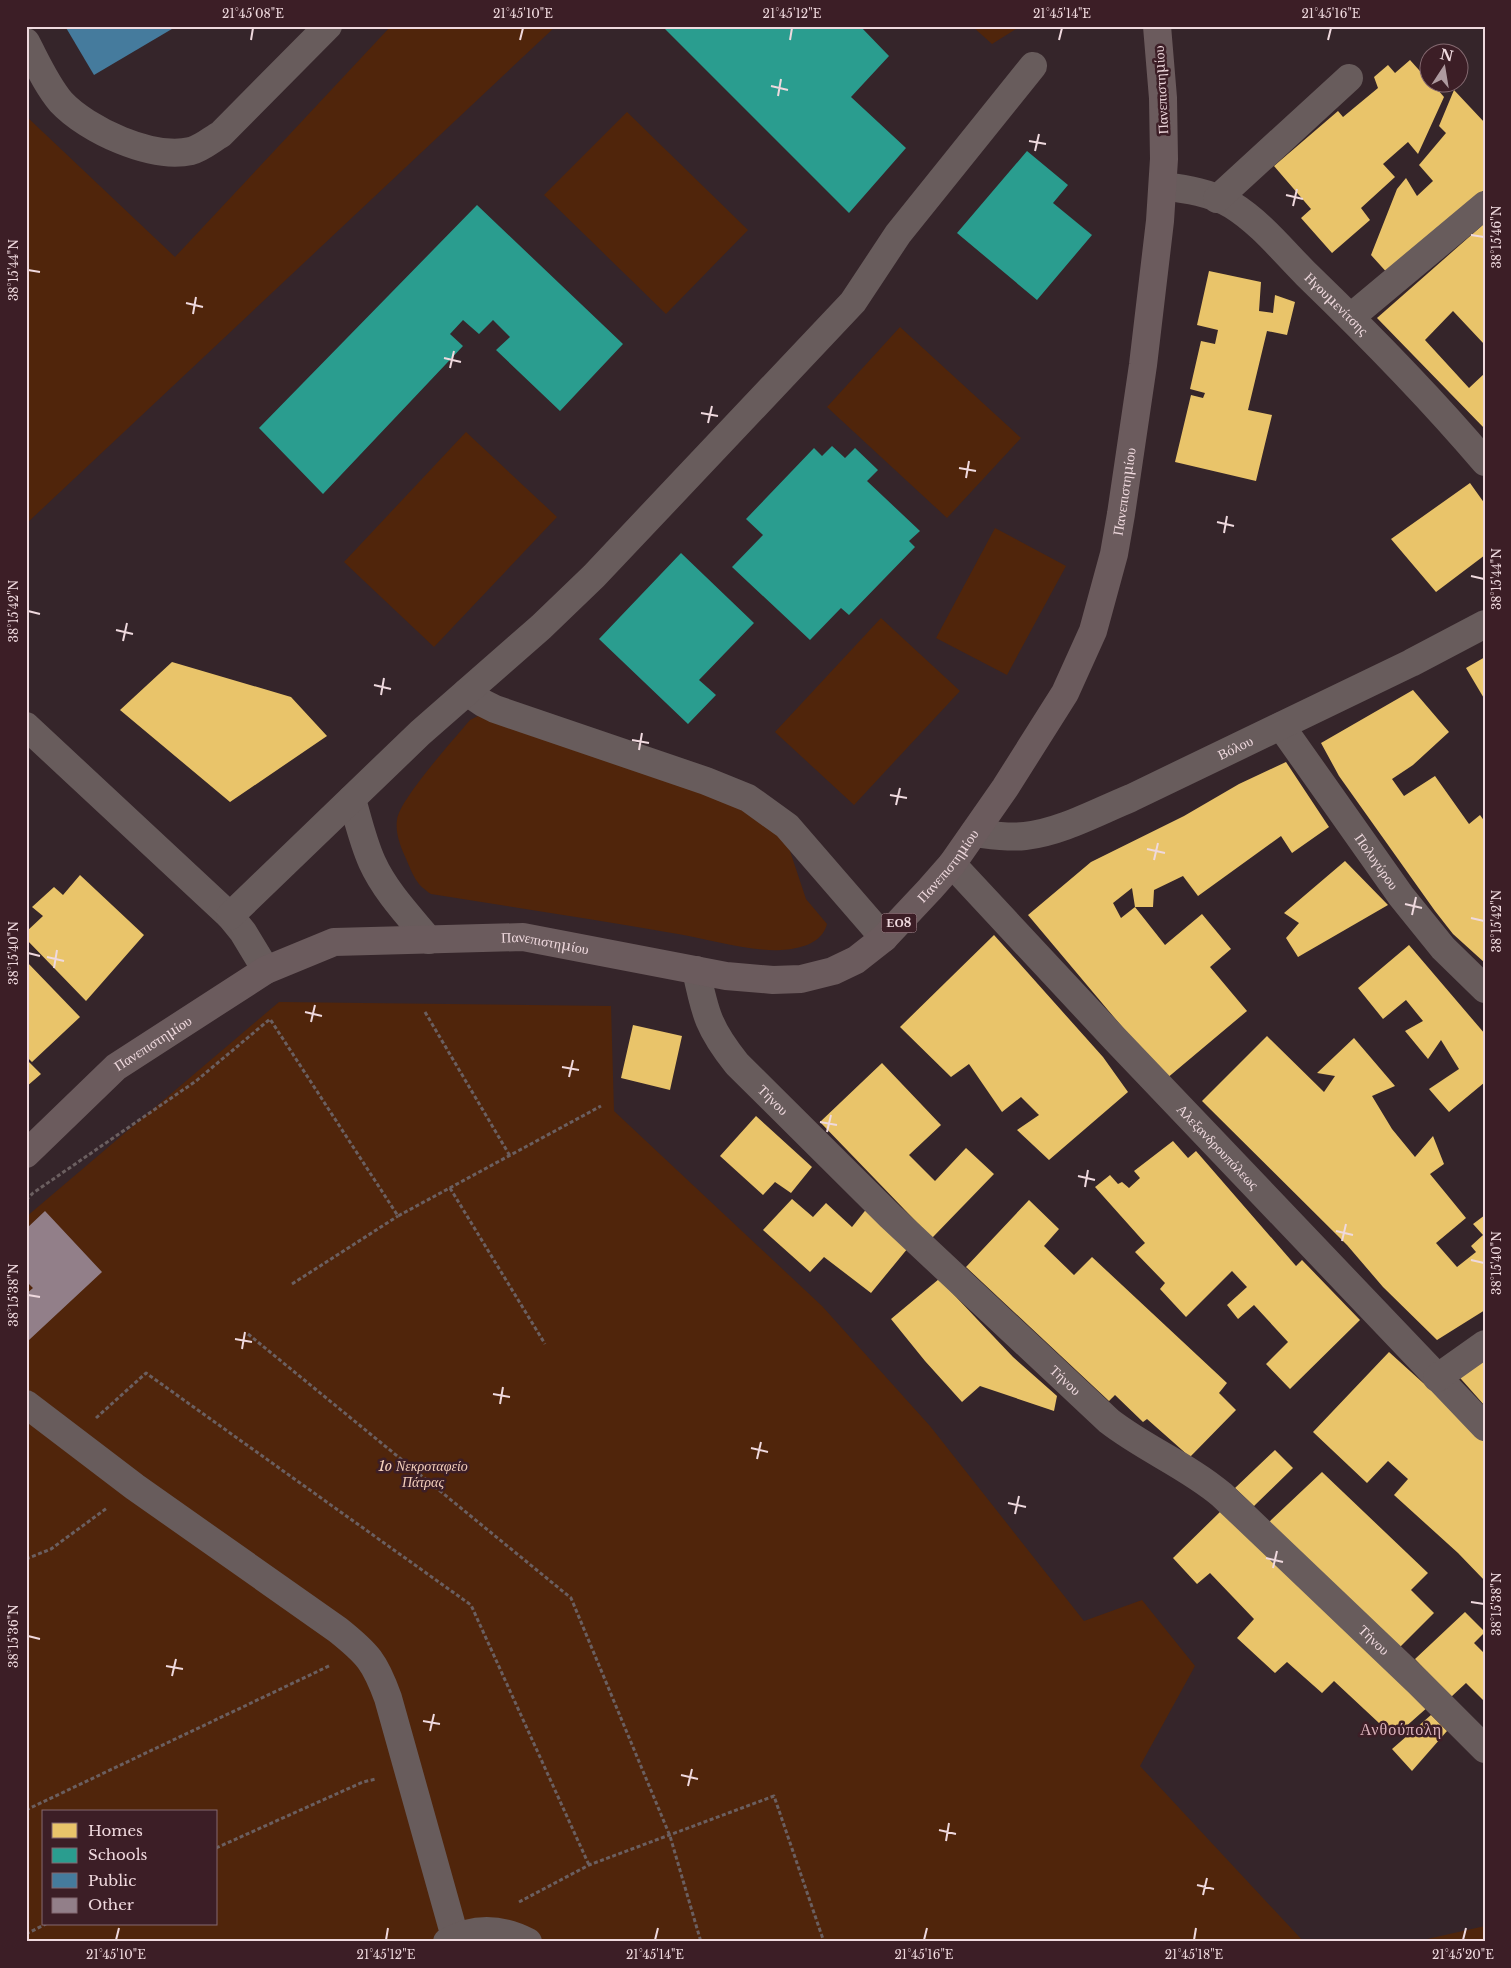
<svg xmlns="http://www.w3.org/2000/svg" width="1511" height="1968" font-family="'Libre Baskerville',serif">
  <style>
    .green { fill: #50250b; fill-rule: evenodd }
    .homes { fill: #e9c46a }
    .schools { fill: #2a9d8f }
    .public { fill: #457b9d }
    .building { fill: #927f89 }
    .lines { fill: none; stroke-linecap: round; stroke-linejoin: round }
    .path { stroke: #6b5f60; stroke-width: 3; stroke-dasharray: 4 2.5; stroke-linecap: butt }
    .minor { stroke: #685c5c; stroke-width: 28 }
    .major { stroke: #6b5b5d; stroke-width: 28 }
    .ticks { fill: none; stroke: #efd9de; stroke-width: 2 }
    .labels { text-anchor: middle; stroke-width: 5; stroke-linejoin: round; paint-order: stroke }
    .shield { fill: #3c1e26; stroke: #b9a1a7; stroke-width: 1 }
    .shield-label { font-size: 12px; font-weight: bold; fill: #efd9de }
    .street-label { font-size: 14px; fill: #efd9de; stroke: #3c1e26 }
    .park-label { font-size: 14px; font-style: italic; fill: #f3cebb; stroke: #3c1e26 }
    .quarter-label { font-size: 16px; letter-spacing: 1px; fill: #dcb3bc; stroke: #3c1e26 }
    .neatline { fill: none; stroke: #efd9de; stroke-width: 2 }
    .ticks-label { font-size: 12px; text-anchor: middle; fill: #efd9de }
  </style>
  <rect width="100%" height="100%" fill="#35252a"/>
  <path class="green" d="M391,26h165l-530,498v-408l149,141z
    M972,26h49l-29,18z
    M627,112l121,118 -82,84 -122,-119z
    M900,327l121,111 -74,80 -120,-111z
    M466,432l91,85 -123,130 -90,-85z
    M995,528l71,38 -59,109 -71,-37z
    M881,618l79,73 -106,114 -79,-73z
    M480,715l256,89 51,38 19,57 21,25c-5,20 -28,25 -46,26 -31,2 -77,-12 -109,-17 -80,-14 -161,-26 -241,-39 -15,-10 -17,-17 -24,-33 -6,-13 -12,-27 -10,-41 2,-20 57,-81 73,-100z
    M279,1002l332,4 3,105 208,195 108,120 154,195 58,-21 53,66 -55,100 164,176h-1278v-725zM44,1812h172v112h-172z
    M1485,1926v16h-71z"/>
  <path class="homes" d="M1410,60l18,20v2h3l13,15 -26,57 -10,-12 -25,22 12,13 -34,31 9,12 -38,33 -31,-35 10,-9 -37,-43 64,-55 5,6 35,-29 -4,-11 14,-12 7,8z
    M1454,90l31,33v66l-95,87 -19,-21 26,-66 9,-11 11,18 16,-15 -14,-16 27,-32 -7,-7z
    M1485,223v120l-1,1 -31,-33 -28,29 44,48 16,-15v56l-108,-111z
    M1209,271l52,11 -2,29 14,2 2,-18 20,7 -8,33 -20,-4 -19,79 24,5 -16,66 -81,-19 16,-67 12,3 2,-5 -15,-4 11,-48 14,3 3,-14 -21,-5z
    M1470,483l15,21v51l-49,37 -45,-53z
    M1485,657v43l-19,-32z
    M172,662l119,35 36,39 -97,66 -110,-92z
    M1413,690l36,42 -36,33 -21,14 12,17 31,-20 34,48 11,-9 5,7v53l-2,1 2,3v84l-32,-29 -18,-23 -96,-135 -18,-33z
    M1286,762l43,65 -37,26 -11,-17 -83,60 -15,-20 -29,14 -1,17h-18l-3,-19 -19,15 8,15 14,-11 30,38 37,-31 29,35 -21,18 37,44 -81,68 -138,-164 63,-53 93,-46 55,-32z
    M1345,861l43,44 -90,52 -12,-19 13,-15 -15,-10z
    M80,875l64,60 -58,66 -60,-62v-7l17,-16 -11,-9 22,-20 9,8z
    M994,935l109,122 25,35 -79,68 -32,-30 22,-15 -18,-18 -19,15 -33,-48 -18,13 -51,-50z
    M1409,945l76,89v48l-36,30 -20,-23 30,-20 -18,-29 -13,19 -23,-28 18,-10 -17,-21 -23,19 -25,-31z
    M26,961l54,56 -48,45 -6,-6z
    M633,1025l49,11 -12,54 -49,-12z
    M1267,1036l57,56 11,-16 -18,-3 37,-35 41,48 -23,10 20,33 23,28 18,-21 11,28 -14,10 36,44 -30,25 21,24 19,-15 -5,-6 12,-11 -10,-11 12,-9v95l-48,30 -54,-53 -36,-42 -145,-144z
    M26,1059l15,15 -15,13z
    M882,1063l59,62 -32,30 26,26 31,-33 28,26 -62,64 -112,-116z
    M756,1116l56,51 -21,26 -16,-11 -12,13 -43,-39z
    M1173,1141l15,17 8,-7 100,115 6,-6 58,60 -70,69 -24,-25 22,-22 -34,-37 -16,14 -11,-14 20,-18 -15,-16 -46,46 -26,-28 5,-6 -30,-31 10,-9 -50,-56 15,-12 8,9 4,-2 7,6 11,-10 -6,-7z
    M792,1199l21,18 13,-14 26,24 16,-20 40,41 -37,45 -47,-36 -14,15 -47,-42z
    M1029,1200l30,29 -15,17 30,29 18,-18 135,126 -8,10 17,17 -46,47 -43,-38 -4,3 -28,-27 -6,6 -143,-134z
    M939,1279l74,78 44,39 -3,15 -74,-25 -18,16 -37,-41 -34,-42z
    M1389,1352l54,49 42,42v138l-27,-28 -64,-58 14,-16 -20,-18 -21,22 -54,-51z
    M1485,1356v50l-31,-35z
    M1275,1450l18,18 -39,38 -19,-18z
    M1322,1472l106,101 -17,17 23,23 -36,36 -129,-127z
    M1222,1510l207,196 -35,31 -60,-56 -12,12 -35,-31 -12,11 -38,-35 17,-19 -44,-46 -13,11 -24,-26z
    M1465,1612l20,20 -11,11 11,11v48l-19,-19 -15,14 -36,-38z
    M1431,1715l16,16 -35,40 -20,-22z"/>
  <path class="schools" d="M662,26h198l29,30 -38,41 55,51 -57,65z
    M1027,151l41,34 -15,18 39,32 -55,65 -80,-67z
    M477,205l146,139 -63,67 -64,-61 14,-13 -17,-17 -14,14 -16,-14 -13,14 13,12 -140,148 -64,-66z
    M832,446l13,12 10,-10 23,22 -11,11 53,50 -11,10 6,6 -66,68 -8,-7 -31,32 -78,-73 31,-32 -17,-16 68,-71 8,8z
    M681,553l73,70 -55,57 17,15 -28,29 -89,-85z"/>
  <path class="public" d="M65,26h112l-83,49z"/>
  <path class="building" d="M45,1211l57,61 -73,68 -3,-2v-44l7,-6 -7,-7v-52z"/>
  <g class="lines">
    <path class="path" d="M425,1012l85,144
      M450,1188l95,156
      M26,1200l7,-7 163,-112 74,-62 128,197 203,-110
      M292,1284l106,-68
      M248,1334l323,264 99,238 31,106
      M96,1418l50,-45 325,232 118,260
      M26,1559l25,-10 56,-41
      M26,1810l305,-145
      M216,1848l147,-66 13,-3
      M519,1902l70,-37 185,-69 50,146
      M26,1934l20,-10"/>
    <g class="minor">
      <path d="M26,42c11,21 20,42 35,60 26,28 91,58 130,49 11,-3 20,-11 30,-17l107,-108"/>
      <path id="s1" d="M1163,186c23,3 49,7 69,19 29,18 51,46 75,70 62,60 122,121 178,187"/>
      <path d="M1217,199l132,-121"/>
      <path d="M1351,317l134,-112"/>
      <path d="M467,692l16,11 12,6 211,72 42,17 39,28 97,112"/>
      <path d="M26,726l204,190 13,16 23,38"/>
      <path id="s2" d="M1281,726l120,170 42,52 42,41"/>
      <path d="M352,799c6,21 11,43 20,63 13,29 37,54 57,78"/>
      <path id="s3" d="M974,833c17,2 34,5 51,3 36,-4 72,-24 106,-38l280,-135 74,-39"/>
      <path id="s4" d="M952,864l163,175 370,388"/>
      <path d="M230,916l190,-183 121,-106 53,-51 259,-274 45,-68 135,-168"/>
      <path id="s5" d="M696,970c9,44 13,59 41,94l153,152 219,205c36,28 79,45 113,74l196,187 67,67"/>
      <path d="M1437,1378l48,-34"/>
      <path d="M26,1404l109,83 203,143c30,24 37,32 50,68l67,239"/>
      <path d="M447,1942c27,-15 54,-14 81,0"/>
    </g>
    <path class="major" id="s6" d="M26,1154l90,-87 150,-97 68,-28 189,-5 203,39 47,4 28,-1 32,-8 23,-11 28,-22 46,-49 22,-25 53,-76 60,-95 28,-62 21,-77 7,-40 22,-149 17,-144 4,-62 -1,-61 -6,-72"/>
  </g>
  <path class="ticks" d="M251,40l2,-12M520,40l3,-12M790,40l2,-12M1059,40l3,-12M1328,40l3,-12M771,86l17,4M778,96l3,-17M1029,141l17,3M1035,151l4,-17M1286,195l17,4M1293,206l4,-17M1471,235l13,2M28,270l12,2M186,303l17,4M193,314l3,-17M444,358l17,4M450,368l4,-17M701,413l17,3M708,423l4,-17M959,468l17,3M966,478l3,-17M1217,522l17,4M1224,533l3,-17M1471,576l13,3M28,611l12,3M116,630l17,4M123,641l4,-18M374,685l17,4M381,695l3,-17M632,740l17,3M639,750l3,-17M890,795l17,3M896,805l4,-17M1147,849l18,4M1154,860l4,-17M1405,904l17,4M1412,915l4,-18M1471,918l13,3M28,953l12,3M47,957l17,4M54,968l3,-18M305,1012l17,4M311,1022l4,-17M562,1067l17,3M569,1077l4,-17M820,1122l17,3M827,1132l4,-17M1078,1176l17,4M1085,1187l3,-17M1336,1231l17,4M1342,1241l4,-17M1471,1260l13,3M28,1295l12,2M235,1339l17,3M242,1349l3,-17M493,1394l17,3M500,1404l3,-17M751,1448l17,4M757,1459l4,-17M1008,1503l18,4M1015,1514l4,-18M1266,1558l17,4M1273,1568l4,-17M1471,1602l13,2M28,1636l12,3M166,1666l17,3M172,1676l4,-17M423,1721l17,3M430,1731l4,-17M681,1775l17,4M688,1786l4,-17M939,1830l17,4M946,1841l3,-18M1197,1885l17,4M1203,1895l4,-17M116,1940l3,-12M386,1940l2,-12M655,1940l3,-12M924,1940l3,-12M1194,1940l2,-12M1463,1940l3,-12"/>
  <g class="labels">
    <rect class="shield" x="881.5" y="913.5" width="35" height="19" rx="4"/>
    <g class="shield-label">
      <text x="899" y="927">ΕΟ8</text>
    </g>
    <g class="street-label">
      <text transform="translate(1161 90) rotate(-93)" y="5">Πανεπιστημίου</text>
      <text dy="5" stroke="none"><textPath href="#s1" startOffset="216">Ηγουμενίτσης</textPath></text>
      <text dy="5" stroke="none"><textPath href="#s6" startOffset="1459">Πανεπιστημίου</textPath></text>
      <text dy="5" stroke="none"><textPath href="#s3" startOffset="280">Βόλου</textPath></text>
      <text dy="5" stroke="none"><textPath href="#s2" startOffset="166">Πολυγύρου</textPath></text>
      <text dy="5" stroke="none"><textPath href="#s6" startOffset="1039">Πανεπιστημίου</textPath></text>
      <text dy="5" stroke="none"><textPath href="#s6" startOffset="589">Πανεπιστημίου</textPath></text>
      <text dy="5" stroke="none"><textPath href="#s6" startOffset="169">Πανεπιστημίου</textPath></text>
      <text dy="5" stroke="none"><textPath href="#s5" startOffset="155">Τήνου</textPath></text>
      <text dy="5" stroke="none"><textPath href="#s4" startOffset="388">Αλεξανδρουπόλεως</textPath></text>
      <text dy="5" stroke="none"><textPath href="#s5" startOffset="560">Τήνου</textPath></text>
      <text dy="5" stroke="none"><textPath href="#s5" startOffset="965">Τήνου</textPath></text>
    </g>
    <g class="park-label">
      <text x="423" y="1471">1o Νεκροταφείο<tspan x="423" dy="16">Πάτρας</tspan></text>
    </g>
    <g class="quarter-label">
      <text x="1401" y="1735">Ανθούπολη</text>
    </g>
  </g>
  <rect width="1511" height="1968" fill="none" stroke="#3c1e26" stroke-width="55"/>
  <rect x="42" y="1810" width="175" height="115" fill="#3c1e26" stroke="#846970"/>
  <rect x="52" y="1823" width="25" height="15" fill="#e9c46a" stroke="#846970"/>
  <text x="88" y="1836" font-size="15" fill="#efd9de">Homes</text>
  <rect x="52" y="1848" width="25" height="15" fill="#2a9d8f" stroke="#846970"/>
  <text x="88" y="1860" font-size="15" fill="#efd9de">Schools</text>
  <rect x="52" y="1873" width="25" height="15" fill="#457b9d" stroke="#846970"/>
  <text x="88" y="1886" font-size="15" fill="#efd9de">Public</text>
  <rect x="52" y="1898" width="25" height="15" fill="#927f89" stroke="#846970"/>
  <text x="88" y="1910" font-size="15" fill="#efd9de">Other</text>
  <g transform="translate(1444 68) rotate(12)"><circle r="24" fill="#3c1e26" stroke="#846970"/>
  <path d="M0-4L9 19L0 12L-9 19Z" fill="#ae9a9f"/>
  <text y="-8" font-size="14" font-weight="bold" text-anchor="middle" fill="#efd9de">N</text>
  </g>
  <rect x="28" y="28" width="1456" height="1912" class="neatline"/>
  <g class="ticks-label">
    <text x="253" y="18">21°45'08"E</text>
    <text x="523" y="18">21°45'10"E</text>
    <text x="792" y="18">21°45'12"E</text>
    <text x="1062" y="18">21°45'14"E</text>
    <text x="1331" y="18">21°45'16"E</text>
    <text transform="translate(1497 237) rotate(-90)" y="4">38°15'46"N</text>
    <text transform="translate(14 270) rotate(-90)" y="4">38°15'44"N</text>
    <text transform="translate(1497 579) rotate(-90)" y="4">38°15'44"N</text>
    <text transform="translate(14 611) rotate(-90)" y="4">38°15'42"N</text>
    <text transform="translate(1497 921) rotate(-90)" y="4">38°15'42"N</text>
    <text transform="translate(14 953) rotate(-90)" y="4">38°15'40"N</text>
    <text transform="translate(1497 1263) rotate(-90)" y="4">38°15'40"N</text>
    <text transform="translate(14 1295) rotate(-90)" y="4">38°15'38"N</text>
    <text transform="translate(1497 1604) rotate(-90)" y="4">38°15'38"N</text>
    <text transform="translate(14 1636) rotate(-90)" y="4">38°15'36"N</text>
    <text x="116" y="1959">21°45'10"E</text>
    <text x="386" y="1959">21°45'12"E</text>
    <text x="655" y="1959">21°45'14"E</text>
    <text x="924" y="1959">21°45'16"E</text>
    <text x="1194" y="1959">21°45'18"E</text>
    <text x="1463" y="1959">21°45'20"E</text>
  </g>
</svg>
